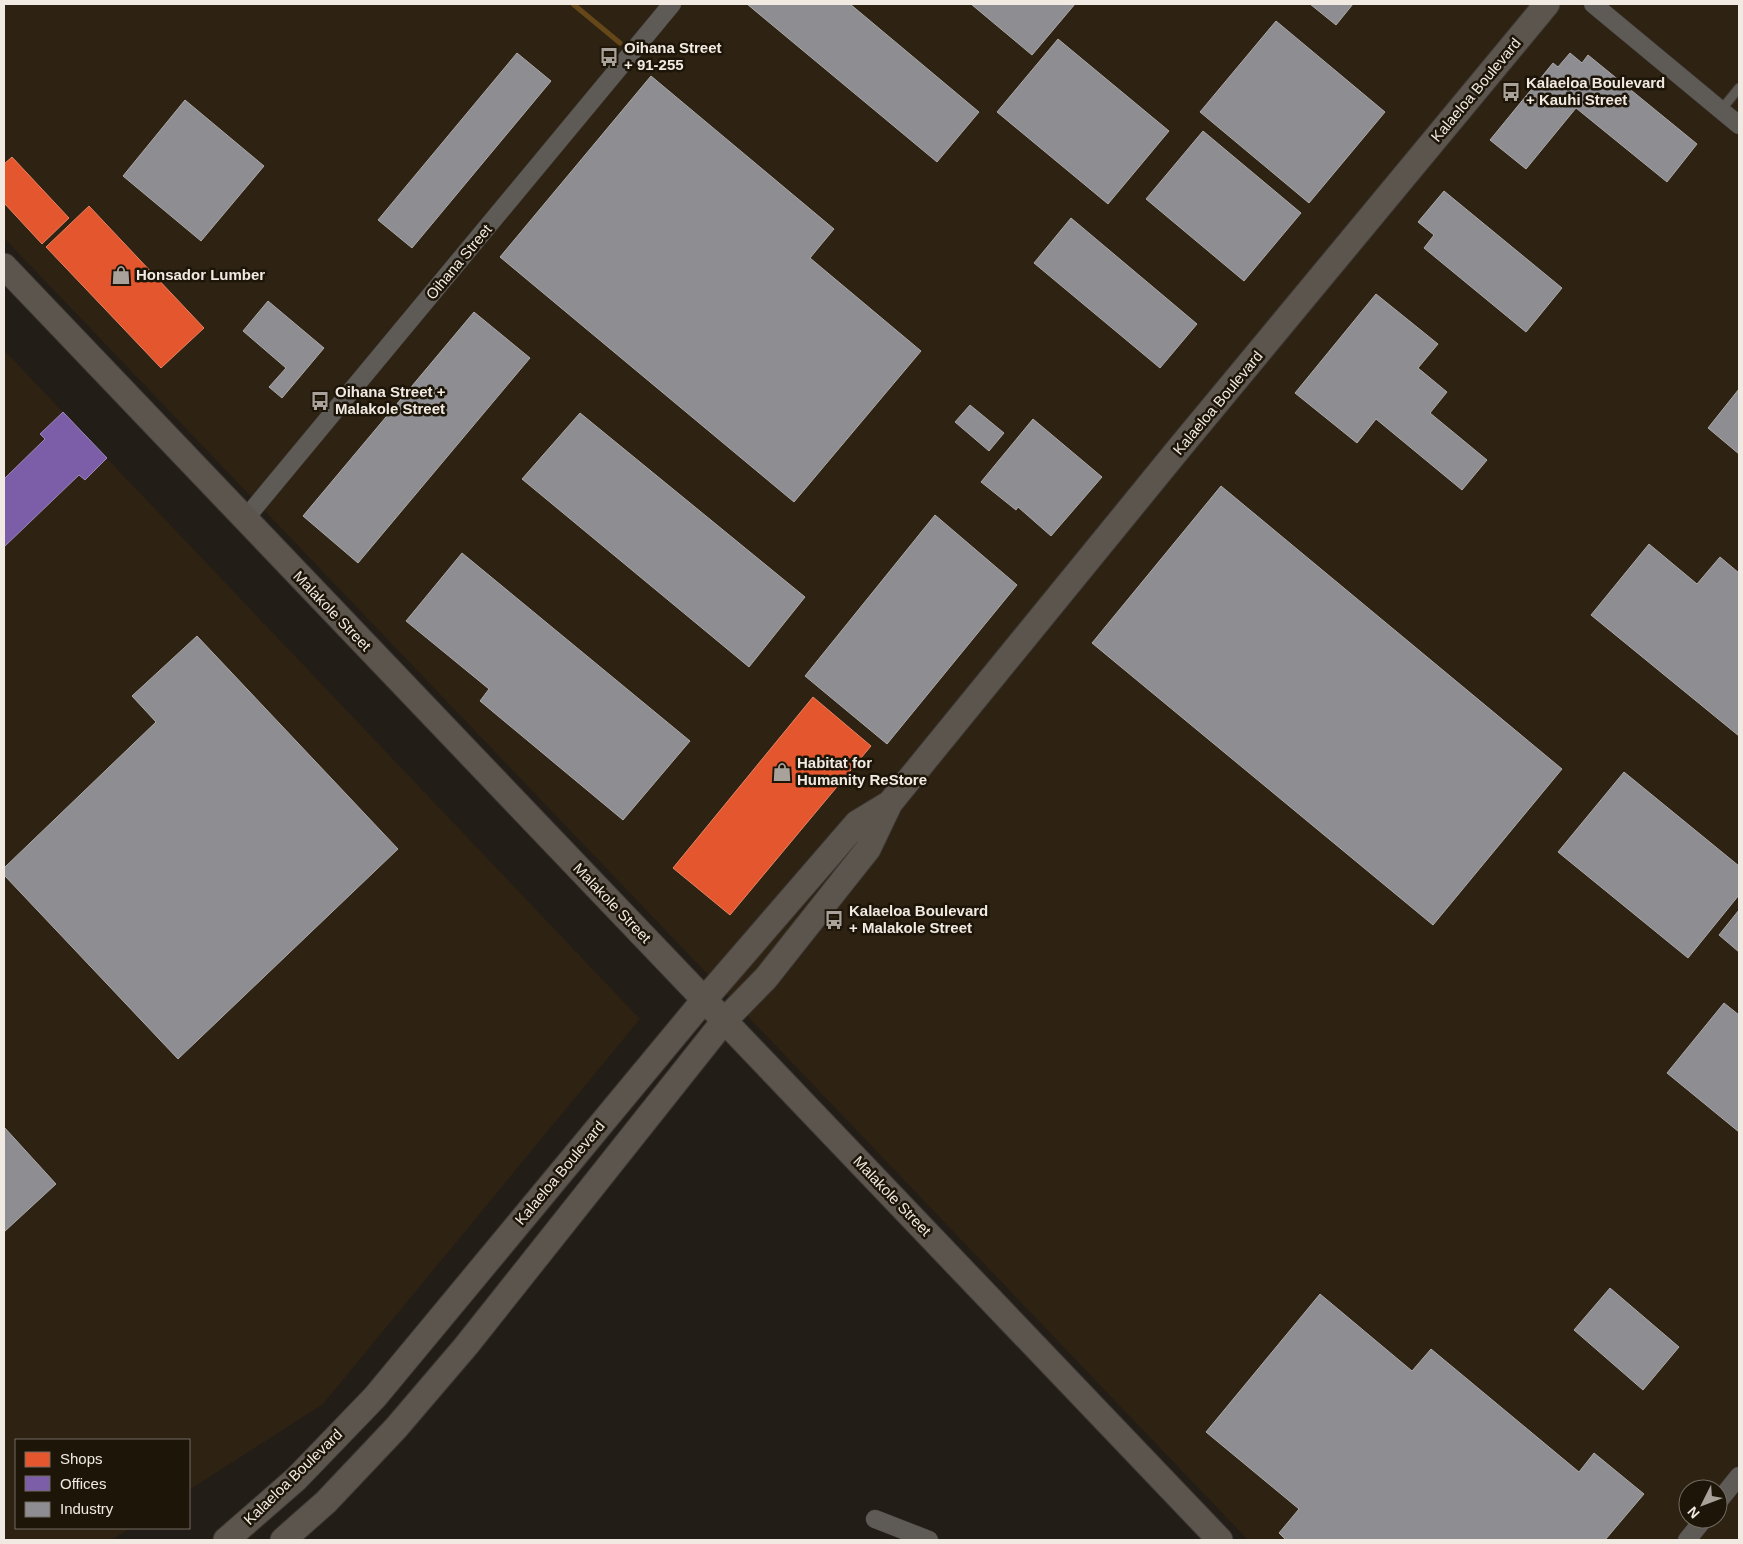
<svg xmlns="http://www.w3.org/2000/svg" width="1743" height="1544" font-family="Helvetica,sans-serif">
  <style>
    .built { fill: #2e2212; fill-rule: evenodd }
    .shops { fill: #e4572e; stroke: #e88364 }
    .offices { fill: #7b5ea7; stroke: #9e88b9 }
    .industry { fill: #8d8d92; stroke: #aba9aa }
    .lines { fill: none; stroke-linecap: round; stroke-linejoin: round }
    .stream { stroke: #65471a; stroke-width: 5 }
    .lane-casing { stroke: #3d3834; stroke-width: 11 }
    .street-casing { stroke: #3d3834; stroke-width: 19 }
    .secondary-casing { stroke: #3d3834; stroke-width: 27 }
    .lane { stroke: #5e5a55; stroke-width: 9 }
    .street { stroke: #5e5a55; stroke-width: 18 }
    .secondary { stroke: #5b554e; stroke-width: 25 }
    .labels { text-anchor: middle; stroke-width: 5; stroke-linejoin: round; paint-order: stroke }
    .poi-label { font-size: 15px; font-weight: bold; fill: #f1eae2; stroke: #1e1509; text-anchor: start }
    .street-label { font-size: 15px; fill: #f1eae2; stroke: #1e1509 }
  </style>
  <rect width="100%" height="100%" fill="#231d17"/>
  <path class="built" d="M4,4h1735v1536h-491l-1244,-1302zM1688,1489h30v30h-30z
    M4,350l636,669 -317,385 -134,86v-50h-173v88h115l-20,12h-107z"/>
  <path class="shops" d="M12,157l57,61 -27,26 -38,-41v-39z
    M89,206l115,122 -43,40 -115,-121z
    M813,697l58,49 -141,169 -57,-47z"/>
  <path class="offices" d="M63,412l44,46 -22,22 -6,-5 -75,72v-68l41,-40 -5,-5z"/>
  <path class="industry" d="M747,4h103l129,108 -42,50z
    M971,4h104l-43,51z
    M1310,4h43l-17,21z
    M1276,21l109,91 -76,91 -109,-91z
    M1058,39l111,92 -61,73 -111,-92z
    M517,53l34,28 -139,167 -34,-28z
    M1570,53l12,10 6,-8 109,89 -30,38 -91,-74 -50,61 -36,-29 63,-77 5,4z
    M651,76l183,153 -24,29 111,93 -127,151 -294,-245z
    M185,100l79,66 -63,75 -78,-65z
    M1203,131l98,82 -57,68 -98,-82z
    M1444,191l118,97 -36,44 -102,-84 10,-13 -16,-13z
    M1071,218l126,106 -37,44 -126,-105z
    M1376,294l62,50 -20,24 29,24 -17,21 57,47 -25,30 -86,-71 -19,24 -62,-50z
    M268,301l56,47 -42,50 -13,-11 17,-19 -43,-37z
    M474,312l56,46 -172,205 -55,-47z
    M1739,389v65l-31,-26z
    M970,405l34,28 -15,18 -34,-29z
    M580,413l225,184 -56,70 -227,-188z
    M1033,419l69,58 -51,59 -33,-29 -2,3 -35,-28z
    M1221,486l341,283 -129,156 -341,-282z
    M935,515l82,70 -130,159 -82,-68z
    M1649,544l48,40 23,-27 19,16v163l-148,-121z
    M462,553l228,188 -67,79 -143,-119 9,-12 -83,-68z
    M197,636l201,213 -220,210 -174,-184v-7l152,-146 -24,-26z
    M1624,772l115,94v29l-51,63 -130,-106z
    M1739,910v42l-20,-17z
    M1724,1003l15,12v117l-72,-59z
    M4,1127l52,57 -52,48z
    M1610,1288l69,59 -36,43 -69,-60z
    M1320,1294l92,77 19,-22 148,123 15,-19 50,41 -39,46h-319l-7,-7 20,-24 -93,-77z"/>
  <g class="lines">
    <path class="stream" d="M573,4l47,39"/>
    <g class="lane-casing">
      <path id="lane" d="M1721,110l18,-22"/>
    </g>
    <g class="street-casing">
      <path id="street" d="M1593,4l146,121
        M245,519l427,-515
        M1718,1502l21,-26
        M875,1519l54,21
        M1687,1540l17,-21"/>
    </g>
    <g class="secondary-casing">
      <path id="secondary" d="M4,266l1216,1274
        M226,1540l70,-61 79,-82 329,-397 153,-177 33,-20
        M283,1540l43,-38 70,-74 70,-82 258,-325 42,-43 102,-129 22,-46 291,-357 366,-442"/>
    </g>
    <use href="#lane" class="lane"/>
    <use href="#street" class="street"/>
    <use href="#secondary" class="secondary"/>
  </g>
  <defs>
    <g id="bus-bare" transform="scale(1.5)"><path d="M-5-6H5V4H4V6H2V4H-2V6H-4V4H-5ZM-3.5-4V0h7V-4ZM-3.5 1.2v1.5H-2V1.2ZM2 1.2v1.5H3.5V1.2Z" fill="#a9a29b" stroke="#1e1509" stroke-width="2.5" paint-order="stroke"/></g>
    <g id="shop-bare" transform="scale(1.5)"><path d="M-5-2.5h2.3a2.7 3.5 0 0 1 5.4 0H5L5.5 6h-11ZM-1.5-2.5h3a1.5 2.3 0 0 0-3 0Z" fill="#a9a29b" stroke="#1e1509" stroke-width="2.5" paint-order="stroke"/></g>
  </defs>
  <g fill-rule="evenodd">
    <use href="#bus-bare" x="609" y="57"/>
    <use href="#bus-bare" x="1511" y="92"/>
    <use href="#shop-bare" x="121" y="275"/>
    <use href="#bus-bare" x="320" y="401"/>
    <use href="#shop-bare" x="782" y="772"/>
    <use href="#bus-bare" x="834" y="920"/>
  </g>
  <g class="labels">
    <g class="poi-label">
      <text x="624" y="53">Oihana Street<tspan x="624" dy="17">+ 91-255</tspan></text>
      <text x="1526" y="88">Kalaeloa Boulevard<tspan x="1526" dy="17">+ Kauhi Street</tspan></text>
      <text x="136" y="280">Honsador Lumber</text>
      <text x="335" y="397">Oihana Street +<tspan x="335" dy="17">Malakole Street</tspan></text>
      <text x="797" y="768">Habitat for<tspan x="797" dy="17">Humanity ReStore</tspan></text>
      <text x="849" y="916">Kalaeloa Boulevard<tspan x="849" dy="17">+ Malakole Street</tspan></text>
    </g>
    <g class="street-label">
      <text transform="translate(1476 90) rotate(-50)" y="5">Kalaeloa Boulevard</text>
      <text transform="translate(459 262) rotate(-50)" y="5">Oihana Street</text>
      <text transform="translate(1218 403) rotate(-50)" y="5">Kalaeloa Boulevard</text>
      <text transform="translate(332 611) rotate(46)" y="5">Malakole Street</text>
      <text transform="translate(612 903) rotate(46)" y="5">Malakole Street</text>
      <text transform="translate(560 1173) rotate(-50)" y="5">Kalaeloa Boulevard</text>
      <text transform="translate(892 1196) rotate(46)" y="5">Malakole Street</text>
      <text transform="translate(293 1477) rotate(-44)" y="5">Kalaeloa Boulevard</text>
    </g>
  </g>
  <rect width="1743" height="1544" fill="none" stroke="#f1eae2" stroke-width="10"/>
  <rect x="15" y="1439" width="175" height="90" fill="#1e1509" stroke="#726a60"/>
  <rect x="25" y="1452" width="25" height="15" fill="#e4572e" stroke="#726a60"/>
  <text x="60" y="1464" font-size="15" fill="#f1eae2">Shops</text>
  <rect x="25" y="1476" width="25" height="15" fill="#7b5ea7" stroke="#726a60"/>
  <text x="60" y="1489" font-size="15" fill="#f1eae2">Offices</text>
  <rect x="25" y="1502" width="25" height="15" fill="#8d8d92" stroke="#726a60"/>
  <text x="60" y="1514" font-size="15" fill="#f1eae2">Industry</text>
  <g transform="translate(1703 1504) rotate(228)"><circle r="24" fill="#1e1509" stroke="#726a60"/>
  <path d="M0-4L9 19L0 12L-9 19Z" fill="#a9a29b"/>
  <text y="-8" font-size="14" font-weight="bold" text-anchor="middle" fill="#f1eae2">N</text>
  </g>
</svg>
